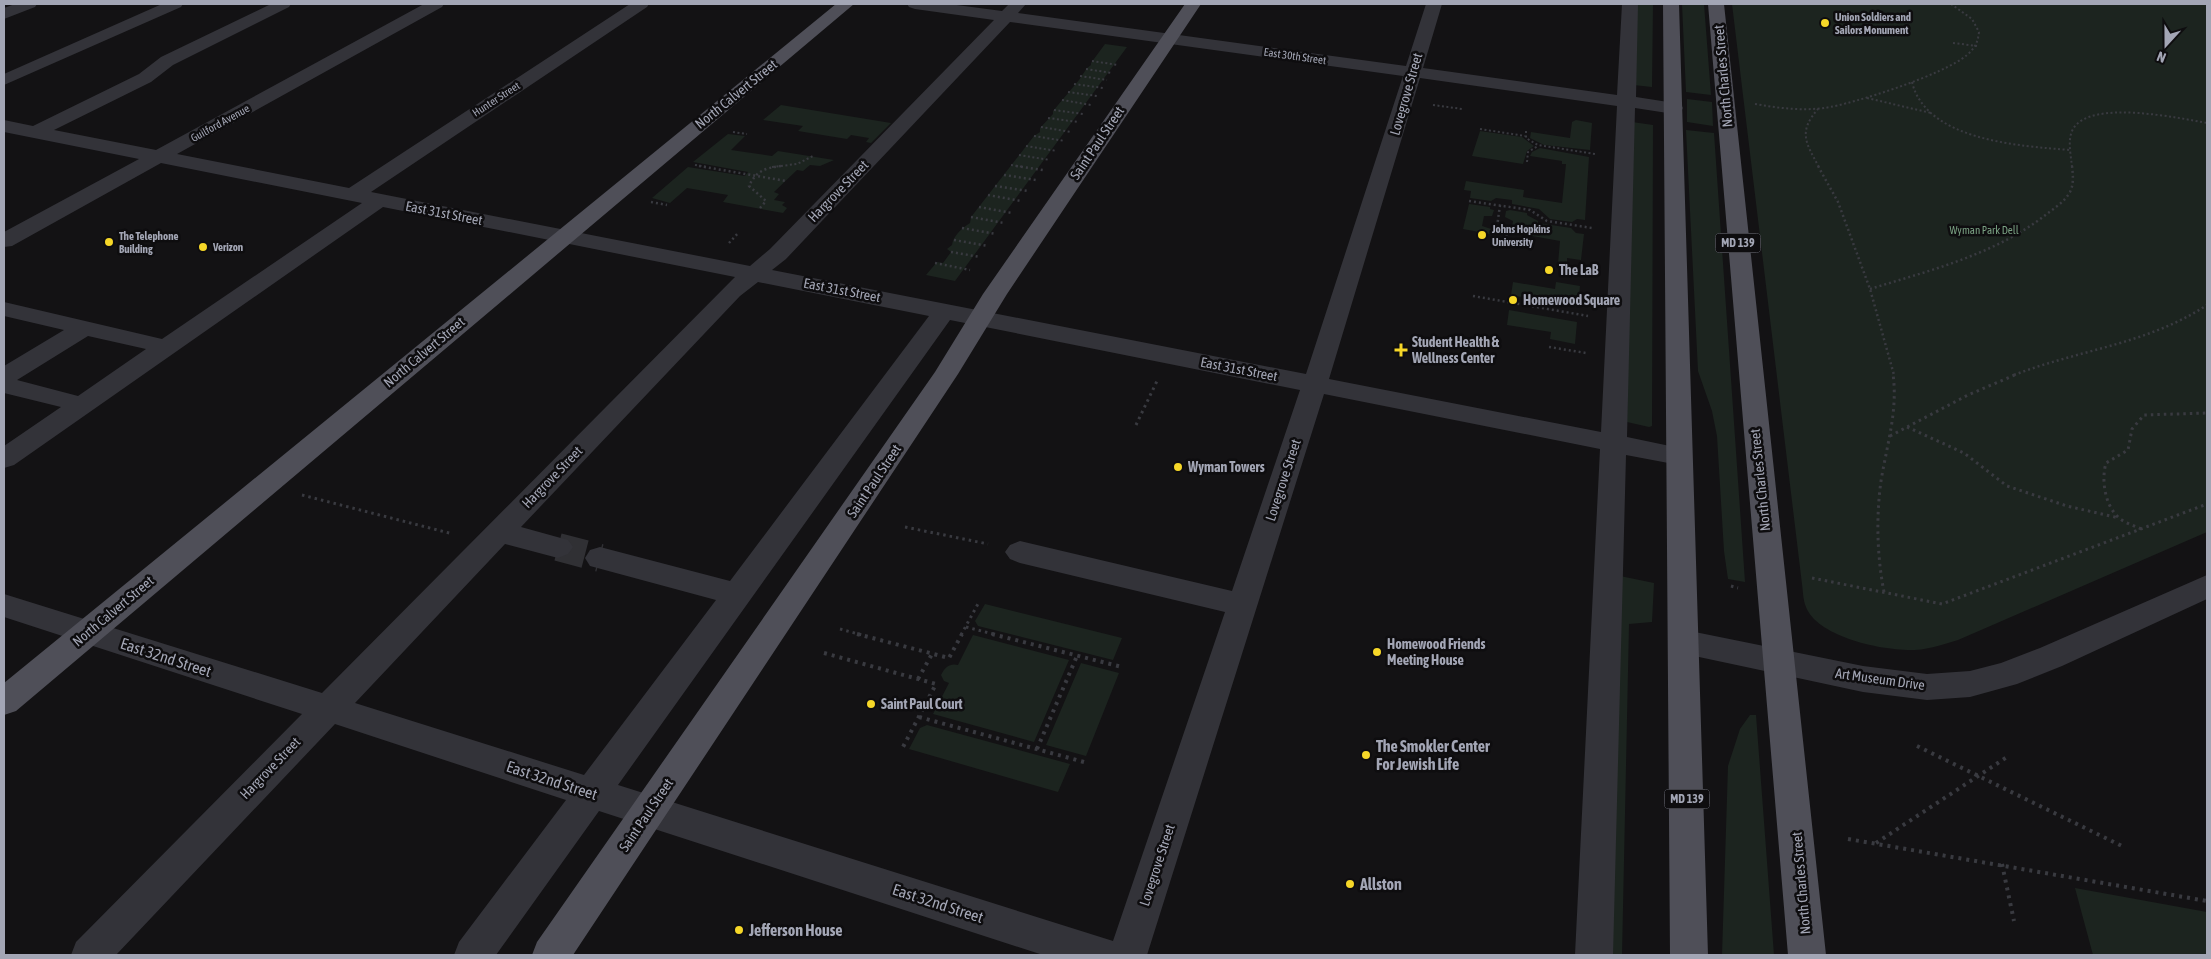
<svg xmlns="http://www.w3.org/2000/svg" width="2211" height="959" font-family="'Asap Condensed',sans-serif">
  <style>
    .green { fill: #1c241f }
    .lines { fill: none; stroke-linecap: round; stroke-linejoin: round }
    .minor-tunnel { stroke: #303034; stroke-width: 28; stroke-dasharray: 28 14; stroke-linecap: butt }
    .path-far3 { stroke: #393a40; stroke-width: 2; stroke-dasharray: 2 2.5; stroke-linecap: butt }
    .path-far2 { stroke: #393a40; stroke-width: 2.5; stroke-dasharray: 2 3; stroke-linecap: butt }
    .path-far1 { stroke: #393a40; stroke-width: 3; stroke-dasharray: 2.5 4; stroke-linecap: butt }
    .path { stroke: #393a40; stroke-width: 4; stroke-dasharray: 3 5; stroke-linecap: butt }
    .minor { fill: #333339; fill-rule: evenodd }
    .major { fill: #4f4f58; fill-rule: evenodd }
    .poi-dot { fill: #f6d728; stroke: #0e0d0f; stroke-width: 2 }
    .labels { text-anchor: middle; stroke-width: 5; stroke-linejoin: round; paint-order: stroke }
    .far-poi-label { font-size: 11px; font-weight: bold; fill: #a3a6b5; stroke: #0e0d0f; text-anchor: start }
    .far-street-label { font-size: 11px; fill: #a3a6b5; stroke: #0e0d0f }
    .far-park-label { font-size: 11px; fill: #7aa183; stroke: #0e0d0f }
    .shield { fill: #0e0d0f; stroke: #767883; stroke-width: 1 }
    .shield-label { font-size: 12px; font-weight: bold; fill: #a3a6b5 }
    .street-label { font-size: 14px; fill: #a3a6b5; stroke: #0e0d0f }
    .poi-label { font-size: 14px; font-weight: bold; fill: #a3a6b5; stroke: #0e0d0f; text-anchor: start }
    .near-street-label { font-size: 16px; fill: #a3a6b5; stroke: #0e0d0f }
    .near-poi-label { font-size: 16px; font-weight: bold; fill: #a3a6b5; stroke: #0e0d0f; text-anchor: start }
  </style>
  <rect width="100%" height="100%" fill="#131214"/>
  <path class="green" d="M1636,4h17l-1,83 -18,-2z
    M1682,4h22l7,91 -25,-3z
    M1732,4h475v528l-249,108c-11,3 -22,7 -34,9 -30,5 -106,-10 -118,-42 -3,-7 -3,-16 -4,-23z
    M1105,44l22,3 -172,234 -29,-6 11,-13 6,1 8,-11 -4,-3 5,-4c1,-9 10,-17 18,-22l1,-6 63,-81 6,-4v-4l13,-14v-3l26,-31 8,-12 4,-3v-2z
    M1687,99l25,3 1,24 -26,-4z
    M781,105l110,18 -20,20 -5,-1 3,-4 -18,-3 -4,4 -49,-8 5,-5 -40,-6z
    M1576,120l16,3 -2,27 -46,-5 -14,-7 1,-6 39,6 2,-16z
    M1632,122l21,3 -1,301 -3,1 -22,-5z
    M1686,130l28,3 31,449 -17,-3 -4,-28 -7,-115 -5,-25 -14,-40z
    M1480,131l42,6 12,9 -7,5 -4,13 -51,-8z
    M728,134l17,2 -14,14 41,6 6,-5 56,9 -14,6 -10,-1 -7,6 -6,-1 -23,22 5,2 -5,6 11,2 -3,3 5,3 -4,5 -60,-11 5,-7 -41,-7 -17,15 -18,-5 36,-31 57,9 3,-4 -55,-10z
    M1540,148l49,9 -4,63 -8,-1 -5,3 -22,-3 -11,-10 -27,-5v-4l-16,-2 -5,3 -21,-3 1,-7 -7,-1 2,-9 58,9 -1,7 39,6 4,-39h-4v-3l-32,-5 2,-4z
    M1469,204l21,3v2l4,1 -2,6h-8l-2,10 9,3 -1,5 -27,-5z
    M1510,210l17,3v2l11,6v2l33,5 5,5 8,1 -3,26 -14,-2v5l-9,1 2,-23 -49,-9 2,-11 -8,-4 1,-6z
    M1513,282l42,7 1,-7 24,4 -2,21 -67,-12z
    M1509,310l68,12 -2,22 -25,-5 1,-7 -44,-7z
    M1620,576l34,7 -2,39 -23,2 -7,331h-12z
    M985,604l137,34 -9,22 -135,-34 -3,-5z
    M973,635l96,25 -35,82 -101,-28 16,-31 -5,-2 -3,-6c4,-8 9,-12 17,-10z
    M1081,663l38,10 -33,83 -40,-11z
    M1750,715h6l18,240h-52l6,-189 12,-37z
    M927,725l143,39 -12,28 -149,-43 11,-21z
    M2075,888l132,24v43h-114z"/>
  <g class="lines">
    <path class="minor-tunnel" d="M558,547l42,11"/>
    <path class="path-far3" d="M1953,43l24,3
      M1092,61l26,4
      M1086,69l26,4
      M1080,76l27,4
      M1912,82c14,59 109,64 158,68
      M1074,84l29,4
      M1068,92l29,4
      M1867,98l64,15
      M1062,100l29,5
      M1755,104c23,4 46,7 69,4 30,-4 121,-34 143,-53 8,-7 11,-13 12,-23l-7,-13 -21,-15
      M1433,105l29,4
      M1054,110l29,4
      M1048,118l30,4
      M1041,127l30,5
      M1480,129l45,7
      M1526,131v7l12,7 57,9
      M733,132l14,2
      M1034,136l31,5
      M1026,146l31,5
      M1019,155l31,5
      M1527,162l1,-10 10,-6
      M695,165l12,2
      M1011,165l13,2
      M772,167l25,-3 16,-8
      M1819,167c-14,-25 -21,-36 0,-59
      M2072,167c-1,-12 -5,-27 1,-38 17,-30 106,-11 134,-6"/>
    <path class="path-far2" d="M699,166l87,15
      M1016,166l27,4
      M1818,166l20,36 32,87 24,86
      M1004,175l32,5
      M995,186l33,5
      M988,195l33,6
      M1469,201l61,9 17,11 45,7
      M651,202l16,3
      M1500,205l-3,22 10,7 -1,2
      M979,207l33,6
      M760,208l6,-7 -17,-15c7,-15 16,-18 32,-20
      M971,217l33,6
      M962,228l34,6
      M954,240l34,6
      M729,243l10,-11
      M951,252l29,5
      M935,263l35,7
      M1870,289c61,-19 127,-35 178,-76 8,-6 17,-12 22,-21 4,-8 3,-17 2,-26
      M1473,296l115,20
      M1549,347l37,6
      M2014,375c64,-25 134,-31 193,-70"/>
    <path class="path-far1" d="M1136,425l21,-44
      M1907,427l57,26 43,33 60,20 52,12
      M1890,436l78,-41 49,-21
      M302,495l151,39
      M905,527l83,17
      M2141,529c-6,-3 -16,-6 -22,-11 -14,-12 -18,-38 -13,-55l22,-13 4,-21 12,-14 63,-2
      M1812,578l130,26 265,-100
      M1731,586l7,2
      M1884,592c-7,-36 -8,-75 -3,-111 6,-37 17,-70 12,-107
      M966,627l31,8
      M840,629l22,6
      M961,635l18,-33"/>
    <path class="path" d="M857,634l92,24 13,-24
      M992,634l130,33
      M824,653l112,31 -33,63
      M918,679l14,-25
      M919,717l165,45
      M1917,746l205,100
      M1037,749l40,-93
      M1848,839l359,62
      M1876,843l131,-86
      M2002,864l12,57"/>
    <path class="minor" d="M15,4h22l-2,3 -31,12v-11z
      M162,4h21l-2,3 -177,78v-11z
      M271,4h20l-2,3 -116,58 -22,17 -97,48 102,20 268,-146h20l-2,3 -265,147 172,34 281,-184h19l-2,3 -276,185 379,74 20,-17 224,-229 -79,-11 -6,-2 -2,-3h42l53,7 7,-7h17l-8,9 388,53 20,-62h16l-19,64 194,27 5,-91h16l-2,93 45,7 2,4 -2,4 -7,2 -39,-6 -8,329 62,13 3,6 -3,6 -10,3 -53,-10 -13,500h-38l25,-506 -276,-55 -177,561h-104l-444,-144 -103,144h-42l5,-13 107,-142 -231,-76 -219,231h-45l5,-13 226,-228 -298,-97v-23l318,99 413,-416 -352,-70 -369,258 -10,3v-22l57,-39 -57,-14v-27l60,-36 -60,-14v-14l158,37 200,-136 -201,-40 -149,83 -8,1v-15l135,-73 -135,-27v-12l29,6 106,-52 22,-17zM1010,22l393,54 -97,298 -534,-104 14,-11zM1420,78l197,28 -16,326 -272,-53zM758,282l171,34 -199,265 -130,-34 -10,3 -5,8 5,8 126,34 -132,175 -229,-72 150,-159 53,14 10,-4 5,-7 -5,-7 -47,-13 219,-231zM950,320l350,70 -68,201 -212,-50 -10,4 -5,7 5,7 10,4 205,49 -112,329 -495,-156zM88,336l58,13 -68,47 -61,-16z
      M2207,575v24l-145,67 -45,18 -47,13 -43,3 -64,-8 -178,-38 -11,-3 -5,-9 5,-9 11,-3 178,36 64,8 43,-3 31,-8 39,-15z"/>
    <path class="major" d="M836,4h18l-838,707 -12,4v-32z
      M1185,4h16l-194,290 -49,80 -385,581h-41l5,-13 398,-570 48,-78z
      M1663,4h16l29,951h-38z
      M1708,4h16l102,951h-38z"/>
  </g>
  <g class="poi-dot">
    <circle cx="1825" cy="23" r="5"/>
    <circle cx="1482" cy="235" r="5"/>
    <circle cx="109" cy="242" r="5"/>
    <circle cx="203" cy="247" r="5"/>
    <circle cx="1549" cy="270" r="5"/>
    <circle cx="1513" cy="300" r="5"/>
    <path d="M1398.5 342.5h5v5h5v5h-5v5h-5v-5h-5v-5h5z"/>
    <circle cx="1178" cy="467" r="5"/>
    <circle cx="1377" cy="652" r="5"/>
    <circle cx="871" cy="704" r="5"/>
    <circle cx="1366" cy="755" r="5"/>
    <circle cx="1350" cy="884" r="5"/>
    <circle cx="739" cy="930" r="5"/>
  </g>
  <g class="labels">
    <g class="far-poi-label">
      <text x="1835" y="21">Union Soldiers and<tspan x="1835" dy="13">Sailors Monument</tspan></text>
      <text x="1492" y="233">Johns Hopkins<tspan x="1492" dy="13">University</tspan></text>
      <text x="119" y="240">The Telephone<tspan x="119" dy="13">Building</tspan></text>
      <text x="213" y="251">Verizon</text>
    </g>
    <g class="far-street-label">
      <text transform="translate(1295 56) rotate(8)" y="4">East 30th Street</text>
      <text transform="translate(496 99) rotate(-33)" y="4">Hunter Street</text>
      <text transform="translate(220 123) rotate(-29)" y="4">Guilford Avenue</text>
    </g>
    <g class="far-park-label">
      <text x="1984" y="234">Wyman Park Dell</text>
    </g>
    <g class="shield">
      <rect x="1715.5" y="233.5" width="45" height="19" rx="4"/>
      <rect x="1664.5" y="789.5" width="45" height="19" rx="4"/>
    </g>
    <g class="shield-label">
      <text x="1738" y="247">MD 139</text>
      <text x="1687" y="803">MD 139</text>
    </g>
    <g class="street-label">
      <text transform="translate(1723 76) rotate(-95)" y="5">North Charles Street</text>
      <text transform="translate(736 94) rotate(-39)" y="5">North Calvert Street</text>
      <text transform="translate(1406 94) rotate(-74)" y="5">Lovegrove Street</text>
      <text transform="translate(1097 143) rotate(-56)" y="5">Saint Paul Street</text>
      <text transform="translate(838 191) rotate(-46)" y="5">Hargrove Street</text>
      <text transform="translate(444 213) rotate(11)" y="5">East 31st Street</text>
      <text transform="translate(842 290) rotate(11)" y="5">East 31st Street</text>
      <text transform="translate(424 352) rotate(-40)" y="5">North Calvert Street</text>
      <text transform="translate(1239 369) rotate(11)" y="5">East 31st Street</text>
      <text transform="translate(552 477) rotate(-46)" y="5">Hargrove Street</text>
      <text transform="translate(1283 480) rotate(-72)" y="5">Lovegrove Street</text>
      <text transform="translate(1760 480) rotate(-96)" y="5">North Charles Street</text>
      <text transform="translate(874 481) rotate(-56)" y="5">Saint Paul Street</text>
      <text transform="translate(113 611) rotate(-40)" y="5">North Calvert Street</text>
      <text transform="translate(1880 679) rotate(8)" y="5">Art Museum Drive</text>
      <text transform="translate(270 768) rotate(-46)" y="5">Hargrove Street</text>
      <text transform="translate(646 815) rotate(-56)" y="5">Saint Paul Street</text>
      <text transform="translate(1157 865) rotate(-72)" y="5">Lovegrove Street</text>
      <text transform="translate(1801 883) rotate(-95)" y="5">North Charles Street</text>
    </g>
    <g class="poi-label">
      <text x="1559" y="275">The LaB</text>
      <text x="1523" y="305">Homewood Square</text>
      <text x="1412" y="347">Student Health &amp;<tspan x="1412" dy="16">Wellness Center</tspan></text>
      <text x="1188" y="472">Wyman Towers</text>
      <text x="1387" y="649">Homewood Friends<tspan x="1387" dy="16">Meeting House</tspan></text>
      <text x="881" y="709">Saint Paul Court</text>
    </g>
    <g class="near-street-label">
      <text transform="translate(166 657) rotate(18)" y="6">East 32nd Street</text>
      <text transform="translate(552 780) rotate(18)" y="6">East 32nd Street</text>
      <text transform="translate(938 903) rotate(18)" y="6">East 32nd Street</text>
    </g>
    <g class="near-poi-label">
      <text x="1376" y="752">The Smokler Center<tspan x="1376" dy="18">For Jewish Life</tspan></text>
      <text x="1360" y="890">Allston</text>
      <text x="749" y="936">Jefferson House</text>
    </g>
  </g>
  <rect width="2211" height="959" fill="none" stroke="#a3a6b5" stroke-width="10"/>
  <g transform="translate(2166 45) rotate(201)" stroke="#0e0d0f" stroke-width="4" paint-order="stroke">
  <path d="M0-4L9 19L0 12L-9 19Z" fill="#a3a6b5"/>
  <text y="-8" font-size="14" font-weight="bold" text-anchor="middle" fill="#a3a6b5">N</text>
  </g>
</svg>
